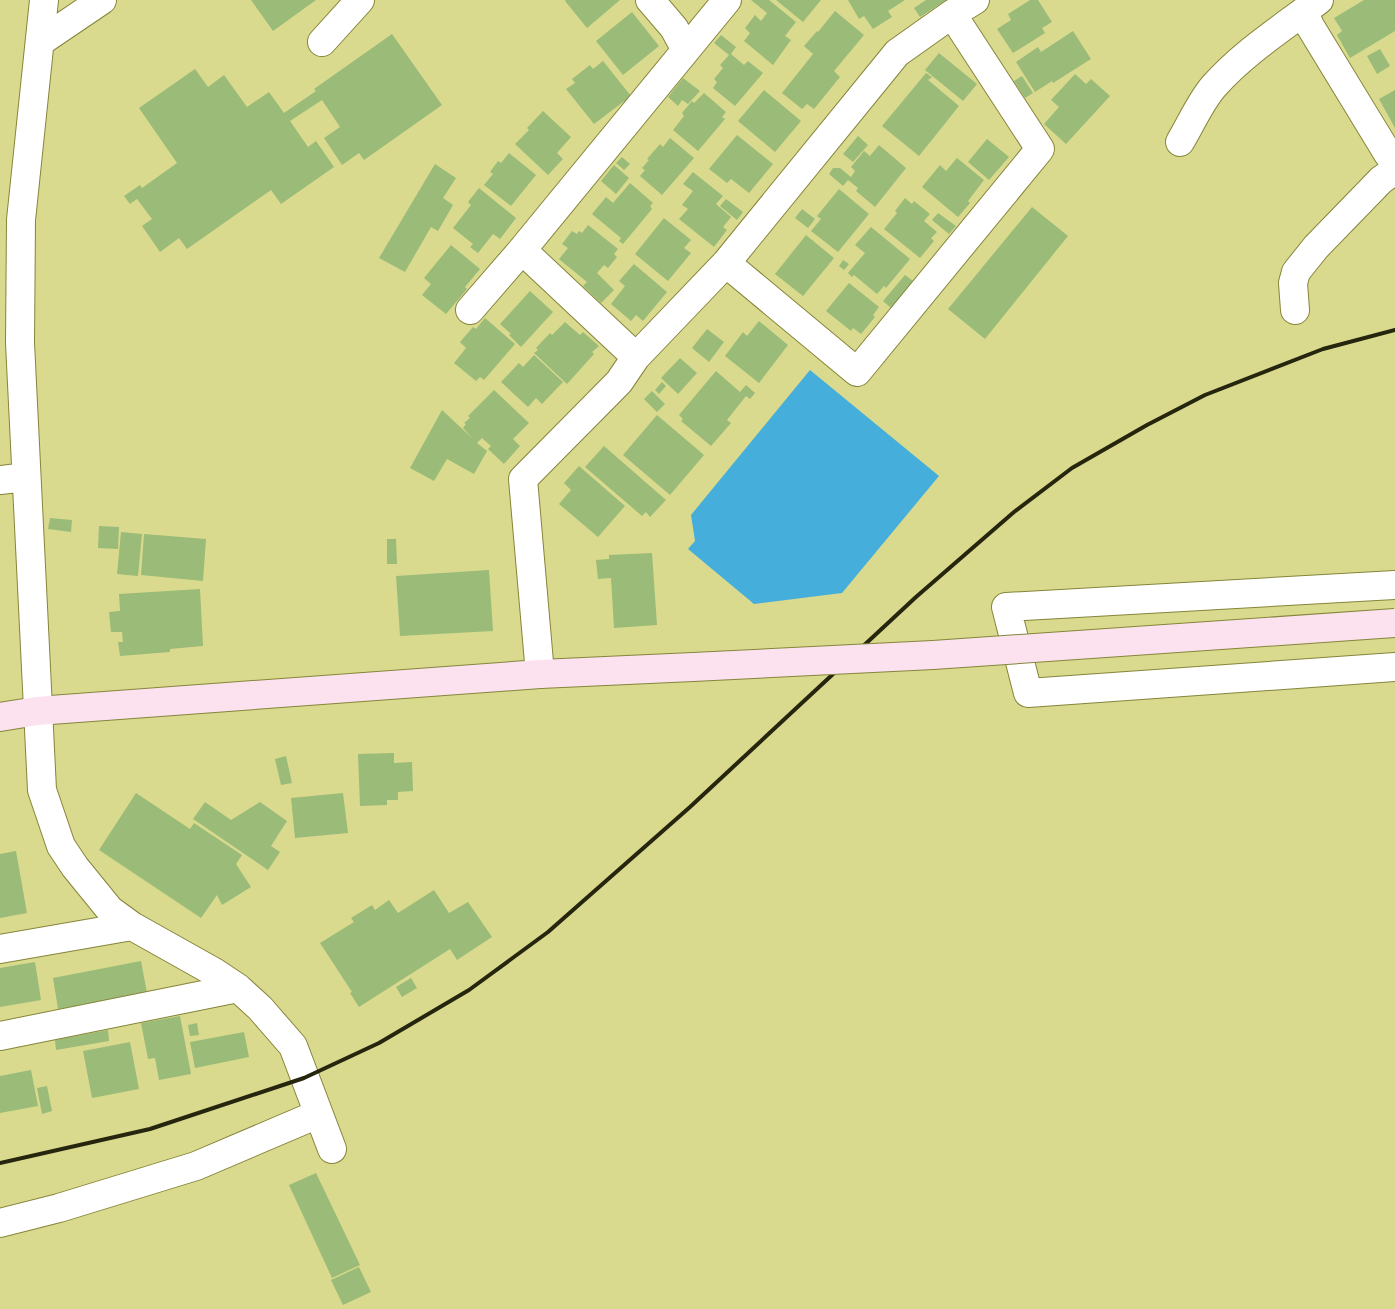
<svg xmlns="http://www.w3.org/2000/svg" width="1395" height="1309" font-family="Poppins,sans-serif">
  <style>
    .water { fill: #45aeda }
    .building { fill: #9bbb78 }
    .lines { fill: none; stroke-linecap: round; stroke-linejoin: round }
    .street-casing { stroke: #85853b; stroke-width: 30 }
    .secondary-casing { stroke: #85853b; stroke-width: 30 }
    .street { stroke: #fff; stroke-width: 28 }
    .secondary { stroke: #fce2ef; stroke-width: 28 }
    .rail { stroke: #26250e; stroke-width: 4 }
    .secondary-bridge-casing { stroke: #85853b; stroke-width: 30; stroke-linecap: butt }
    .secondary-bridge { stroke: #fce2ef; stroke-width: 28 }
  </style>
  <rect width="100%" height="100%" fill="#d9da8e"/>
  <path class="water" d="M810,370l129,106 -97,117 -88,11 -66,-55 7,-8 -4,-26z"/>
  <path class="building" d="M251,0h65l-43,31z
    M566,0h54l-33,28 -22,-27z
    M751,0h18l27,22 -11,14 6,4 -18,25 -29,-24 6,-8 -5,-5 10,-13 6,6 6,-8z
    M776,0h45l-18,22z
    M848,0h57l-17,11 4,6 -19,12 -9,-13 -5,3z
    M926,0h20l-26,17 -6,-9z
    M1030,0h8l14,22 -10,6 3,5 -32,20 -16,-24 14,-9 -3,-6z
    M1364,0h31v31l-45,27 -13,-23 5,-4 -8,-13z
    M835,11l29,24 -30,36 6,6 -26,32 -7,-5 -5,5 -20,-16 31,-39 -9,-8 13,-15 1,1z
    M632,12l27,34 -36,29 -27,-34z
    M1073,31l18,28 -38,24 -1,-2 -17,11 -19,-30 22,-15 3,5z
    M392,34l50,71 -78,55 -5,-7 -17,12 -18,-27 16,-11 -18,-27 -32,21 18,26 8,-6 18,26 -53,37 -10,-14 -84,59 -8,-11 -19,14 -18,-26 10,-7 -15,-20 -7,5 -6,-8 16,-11 2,3 35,-25 -38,-55 56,-39 13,18 16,-12 23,32 22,-15 15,21 32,-22 -2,-2z
    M721,35l15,12 -5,7 13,11 4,-4 15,12 -28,33 -22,-18 4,-6 -3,-3 9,-11 -3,-3 9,-10 -15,-12z
    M1380,49l10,17 -13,8 -10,-18z
    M939,53l38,31 -14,17 -38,-31z
    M603,61l28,35 -37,28 -28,-35 9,-6 -3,-4 18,-14 3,4z
    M926,73l6,4 -4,3 31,26 -40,50 -37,-30z
    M1075,74l11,10 5,-5 19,17 -44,48 -22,-20 15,-17 -8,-7z
    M1022,76l11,17 -8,5 -11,-17z
    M683,78l17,13 -12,13 -6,-4 -4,6 -10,-9z
    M764,90l37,31 -26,31 -37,-31z
    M1395,90v38l-16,-29z
    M704,93l22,19 -4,5 3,2 -27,32 -25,-21 11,-14 -2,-3 10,-12 2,2z
    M543,111l28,26 -14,16 6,6 -15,16 -33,-31 14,-14 -2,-2z
    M737,135l36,29 -24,29 -18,-14 -4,4 -18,-14z
    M858,136l10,9 -15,17 -10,-8z
    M670,138l24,20 -32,37 -22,-19 5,-6 -3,-2 7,-8 -2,-1 13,-15 3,3z
    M987,139l22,18 -20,23 -21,-18z
    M879,145l27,23 -31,39 -19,-16 2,-3 -10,-8 -5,6 -14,-12 4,-6h7l11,9 4,-6 -4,-4 13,-16 6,5z
    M509,153l27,22 -25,31 -27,-21 9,-11 -3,-2 8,-11 3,2z
    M622,157l8,7 -6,6 -8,-7z
    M957,158l27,22 -16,21 2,2 -12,14 -36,-30 18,-22 6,6z
    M435,164l21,14 -13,20 10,7 -15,26 -7,-4 -26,45 -26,-14z
    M614,165l15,13 -13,16 -15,-13z
    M693,172l30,24 -7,8 15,13 -8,10 4,3 -13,17 -35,-28 9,-10 -6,-4 11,-14 -10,-7z
    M630,183l23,20 -3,3 2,3 -29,35 -4,-3 2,-3 -29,-24 14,-17 7,6z
    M479,188l37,30 -16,21 -7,-5 -15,19 -8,-6 3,-3 -20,-16 18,-23 -3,-3z
    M839,189l30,25 -31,38 -27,-21 10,-12 -4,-3z
    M905,198l7,6 2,-3 16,13 -6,7 13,11 -6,6 3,3 -14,17 -36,-29 13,-16 -2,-2z
    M726,199l17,13 -6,8 -17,-14z
    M1032,207l36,29 -83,103 -37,-30z
    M802,209l13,10 -7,9 -13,-10z
    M938,213l18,13 -7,8 -17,-14z
    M664,218l27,22 -7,8 7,5 -23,28 -33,-27z
    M588,225l30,24 -4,5 3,3 -9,11 -4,-3 -7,8 17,17 -13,13 -18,-17 4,-4 -28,-23 9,-11 -6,-4 10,-13 5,3 2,-3 3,2z
    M871,227l39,32 -24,29 -2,-2 -7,8 -23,-19 -2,2 -4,-4 17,-20 -10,-8z
    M806,235l28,23 -31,38 -28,-22z
    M451,245l29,24 -15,18 2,2 -21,25 -24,-19 9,-11 -7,-6z
    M843,260l6,4 -5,6 -5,-4z
    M634,264l33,28 -24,29 -7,-6 -5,6 -20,-17 14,-18 -6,-5z
    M905,275l8,6 -22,27 -8,-7z
    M849,283l30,24 -6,8 2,2 -14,17 -8,-6 -2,3 -25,-20z
    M530,291l23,21 -32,35 -12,-12 2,-1 -11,-10z
    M485,318l30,26 -31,36 -4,-3 -4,4 -22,-18 12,-15 -6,-6 13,-15 3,2z
    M759,321l29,24 -29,38 -34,-27 18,-24 4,4z
    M565,322l15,13 3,-3 16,14 -7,6 2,2 -27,30 -33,-31 4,-3 -2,-2 14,-15 2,2z
    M707,329l17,13 -15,20 -17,-14z
    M534,355l29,27 -21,22 -6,-6 -8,9 -27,-25 18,-19 4,4z
    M680,358l17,15 -19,21 -17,-16z
    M716,371l24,21 6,-7 9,8 -5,6 -4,-3 -19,24 4,3 -20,23 -30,-25 2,-2 -4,-4z
    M662,382l4,4 -7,8 -4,-4z
    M494,390l35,33 -16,16 7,7 -16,18 -16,-15 3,-3 -9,-8 -5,5 10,8 -13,23 -27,-15 -13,22 -24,-13 32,-58 31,29 -10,-11 3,-4 -2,-1 6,-5 -2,-2z
    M652,391l13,13 -8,8 -13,-13z
    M657,415l47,40 -34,40 -47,-40z
    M604,446l62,54 -16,17 -4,-5 -4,4 -57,-49z
    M579,466l46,40 -27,31 -39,-33 12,-14 -7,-7z
    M50,518l22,2 -1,12 -23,-3z
    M99,526l20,1 -1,22 -20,-1z
    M121,532l21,2 -4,42 -21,-2z
    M144,534l62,5 -3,42 -62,-6z
    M387,539h9l1,25h-10z
    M652,553l5,72 -43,3 -3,-50 -13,1 -2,-19 13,-1v-4z
    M489,570l4,61 -93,5 -4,-60z
    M200,589l3,57 -33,3v3l-50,4 -2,-14h5l-1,-10h-11l-2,-20 11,-1 -1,-17z
    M394,753v10l18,-1 1,29 -15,1v8h-11v5l-27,1 -2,-52z
    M286,756l6,27 -11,2 -6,-26z
    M136,793l54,36 4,-6 48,32 -6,9 15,23 -29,18 -5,-10 -16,23 -102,-68z
    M343,793l5,40 -53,5 -4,-40z
    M205,802l26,18 29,-18 27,19 -16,25 9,6 -12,18 -75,-51z
    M16,851l11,62 -27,5v-64z
    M434,890l15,23 19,-11 24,35 -35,23 -7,-11 -91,58 -9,-14 2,-1 -32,-49 34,-21 -3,-4 21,-13 3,5 14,-10 9,13z
    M141,961l6,32 -89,16 -5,-31z
    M35,962l6,38 -41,7v-39z
    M411,978l6,10 -15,9 -6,-10z
    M180,1016l11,58 -32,6 -4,-22 -7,1 -7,-36z
    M197,1023l2,12 -9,1 -2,-11z
    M108,1030l1,11 -53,9 -1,-10z
    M244,1032l5,25 -54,11 -5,-26z
    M130,1042l9,47 -47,9 -9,-47z
    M31,1070l7,36 -38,7v-37z
    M47,1086l5,25 -10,3 -5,-26z
    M316,1173l44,92 -28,13 -43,-93z
    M359,1267l12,25 -28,13 -12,-25z"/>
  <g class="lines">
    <g class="street-casing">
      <path id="street" d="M44,0l-23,220 -1,123 22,447 19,56 14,21 35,43 22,16 82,46 24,16 22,20 33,38 39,103
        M650,0l24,28 12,22
        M1304,12l6,14 78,128
        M40,42l62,-42
        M322,42l38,-42
        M1180,142c11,-18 20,-40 34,-56 30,-34 70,-59 105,-86
        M726,263l131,109 183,-223 -88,-135
        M470,310l52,-60
        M1295,310l-2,-27 3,-11 20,-25 65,-67 14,-10
        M636,357l-114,-107 205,-250
        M0,480l26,-3
        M1395,585l-389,22 22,86 367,-26
        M540,674l-17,-195 96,-97 17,-25 90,-94 171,-210 55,-39 23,-14
        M0,949l132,-23
        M0,1036l238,-48
        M0,1223l59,-15 137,-42 122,-52"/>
    </g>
    <g class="secondary-casing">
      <path id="secondary" d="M0,717l37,-6 503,-37 153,-7"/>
    </g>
    <use href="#street" class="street"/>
    <use href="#secondary" class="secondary"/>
    <path class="rail" d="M0,1163l150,-34 154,-51 75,-35 90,-53 79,-58 142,-125 226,-210 98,-85 58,-44 75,-43 58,-30 118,-46 72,-19"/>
    <g class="secondary-bridge-casing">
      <path id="secondary-bridge" d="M693,667l240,-12 462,-32"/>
    </g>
    <use href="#secondary-bridge" class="secondary-bridge"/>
  </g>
</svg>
